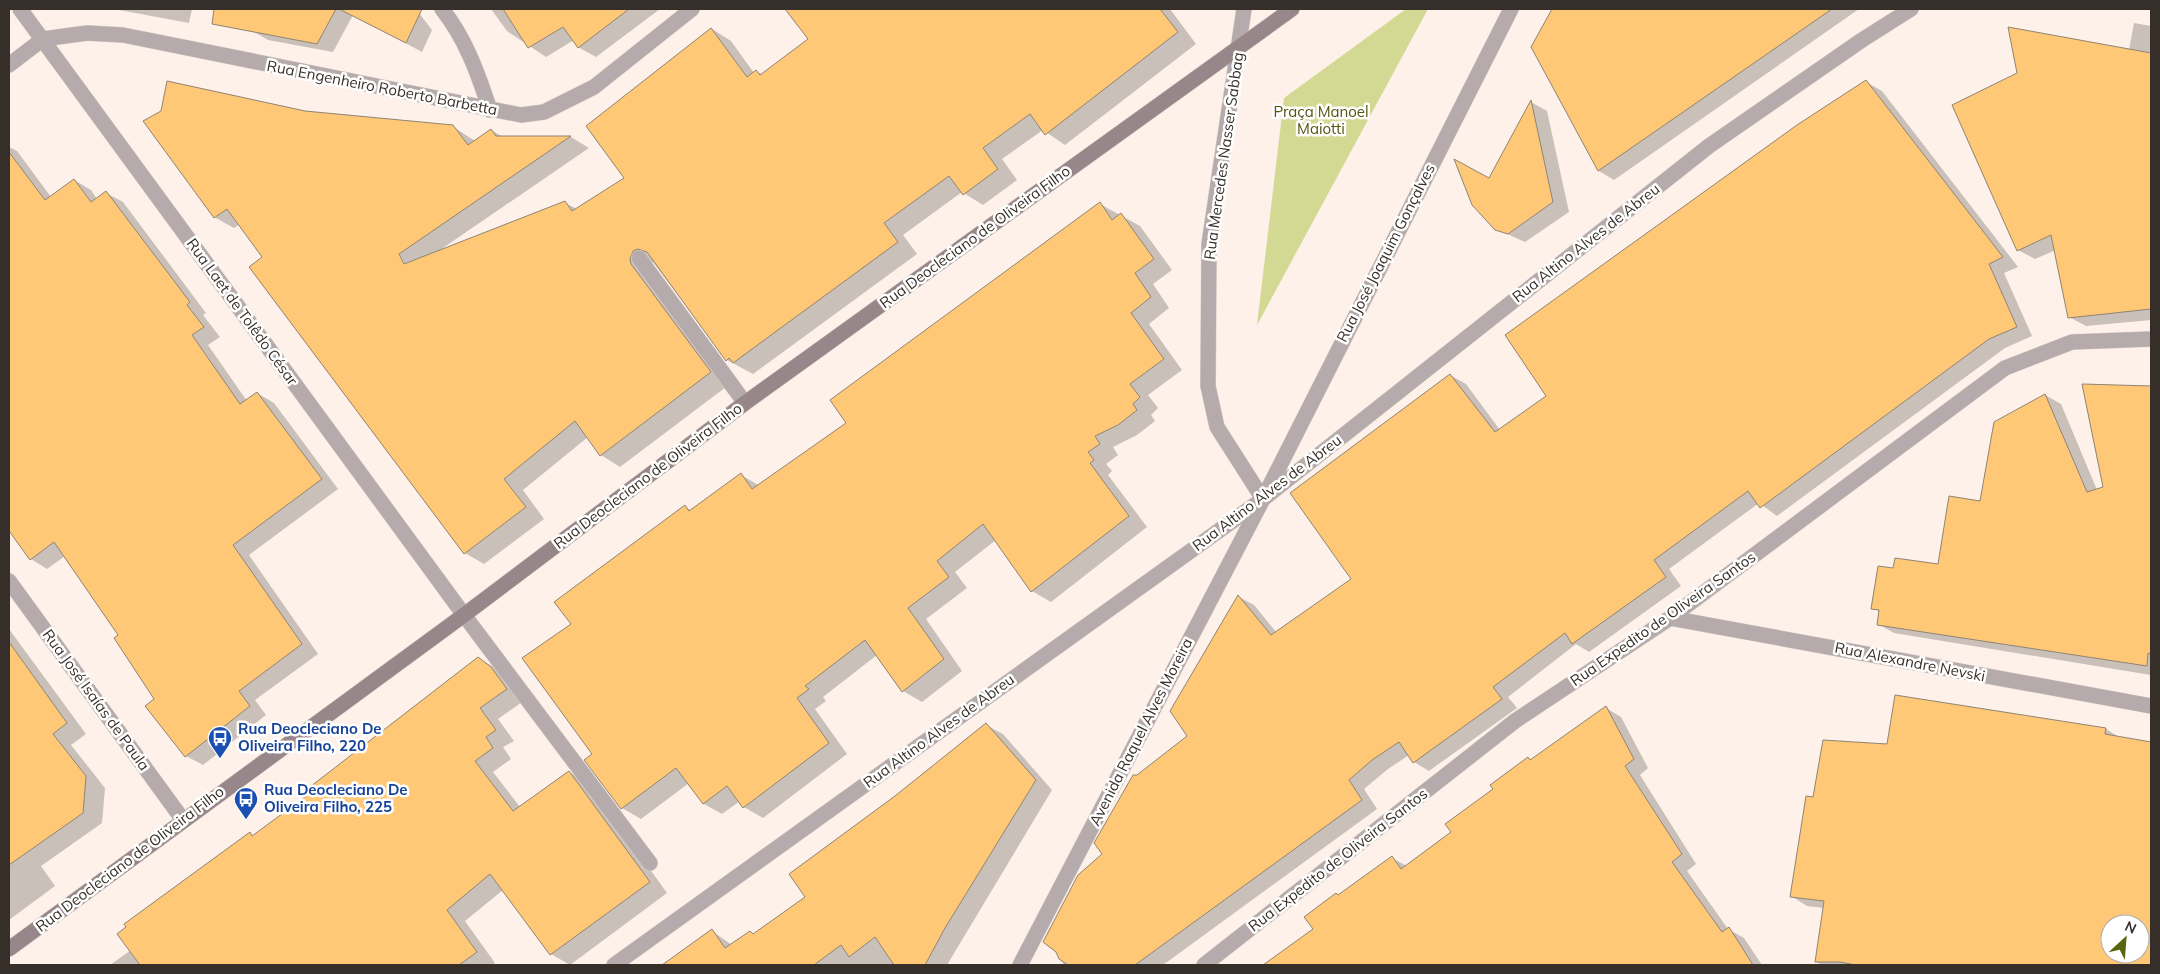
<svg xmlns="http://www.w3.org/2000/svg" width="2160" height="974" font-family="Mulish,sans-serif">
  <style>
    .green { fill: #d3d992 }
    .shadow { fill: #0003; fill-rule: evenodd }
    .building { fill: #fec877; stroke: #908473; fill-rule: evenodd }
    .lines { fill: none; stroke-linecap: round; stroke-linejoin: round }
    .lane-casing { stroke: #d9cec6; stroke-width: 16 }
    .street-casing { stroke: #d9cec6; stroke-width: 16 }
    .secondary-casing { stroke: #d9cec6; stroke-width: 16 }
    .lane { stroke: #b6abac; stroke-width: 15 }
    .street { stroke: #b6abac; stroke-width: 15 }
    .secondary { stroke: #97878a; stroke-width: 15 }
    .labels { text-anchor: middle; stroke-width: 5; stroke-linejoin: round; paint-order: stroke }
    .street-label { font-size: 15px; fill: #362f29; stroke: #fff }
    .park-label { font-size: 15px; fill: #525610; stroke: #fff }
    .transit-label { font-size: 15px; font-weight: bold; fill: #164399; stroke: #fff; text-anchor: start }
  </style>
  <rect width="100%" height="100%" fill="#fdf1e9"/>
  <path class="green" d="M1406,9h22l-171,316 27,-227z"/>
  <path class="shadow" d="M114,9h78l-3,14z
    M236,9h180l16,21 -10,22 -69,-37 -20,37 -65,-12 -17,-10z
    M491,9h169l-64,48 -18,-10 -4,-7 -28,17 -39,-26z
    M787,9h98l3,4 5,-4h277l26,35 -131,101 -22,-15 -41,29 15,21 -34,25 -21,-13 -59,43 14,19 -164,120 -26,-14 -74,-98 -4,8 81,114 -110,83 -19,-12 -13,-18 -65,53 21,29 -60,45 -19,-11 -225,-329 -6,4 -20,-11 91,-105 147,14 23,15 16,-11 12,7h68l18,11 -149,102 125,-47 12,6 48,-31 87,-149 19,12 23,32 2,-2 7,4 47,-36z
    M1554,9h305l-245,171 -15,-9 -66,-124z
    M2134,23l17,3v294l-65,6 -17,-9 -13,-67 -21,9 -17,-9 111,-200z
    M1866,82l16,9 136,176 -14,6 28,63 -27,12 -228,168 -18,-13 -90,66 12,17 -92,66 -13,-8 -68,53 9,11 -88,63 -15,-9 -5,-7 -21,14 -24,20 13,20 -214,156h-99l-7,-14 47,-97 33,-78 52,-40 50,-139 15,8 23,28 76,-54 97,-204 16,9 34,46 48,-33z
    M1531,102l16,9 22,101 -44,30 -29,-13 -7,-49z
    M9,147l8,4 34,46 23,-17 17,10 6,9 9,-6 17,9 83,111 -3,2 17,22 -12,8 39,56 10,-8 17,10 64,86 -89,66 69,99 -63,46 11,15 -63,50 -17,-9 -66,-121 -55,-79 -18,13 -16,-10 -22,-30z
    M1100,204l40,22 32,44 -19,14 16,24 -20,16 33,46 -34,25 10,13 -7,7 4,6 -18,14 -24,12 5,8 -12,9 6,7 -4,4 39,52 -96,75 -19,-11 -36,-51 -41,32 12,16 -41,31 36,52 -40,31 -19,-11 -26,-36 -54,42 3,4 -11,8 32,45 -84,64 -19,-11 -4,-6 -18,13 -18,-10 -15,-21 -48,36 -19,-11 -28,-53 -22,-131 113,-117 7,4 49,-36 19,11 88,-63z
    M2083,385h38l30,4v286l-257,-42 -16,-9 2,-12 -7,-4 21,-39 45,-4 42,-62 64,-108 16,9 36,86 8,-2z
    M9,629l77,105 -15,11 34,43 -3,35 -61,43 14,20 -46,34z
    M478,658l19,11 28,31 -27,19 16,22 -11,6 8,12 -18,13 27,35 49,-35 19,11 79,110 -97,72 -19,-11 -48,-64 -38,31 30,42 -3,2h-382l21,-15 119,-116 3,2 57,-42z
    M1896,696l210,33 16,10 29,5v221h-329l-6,-3 8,-54 -17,-2 -16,-10 23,-98 74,-52zM2110,924h30v30h-30z
    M1606,708l15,9 27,51 -8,7 56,89 -9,7 41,58 16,9 18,27h-497l49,-36 25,-33 53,-38 15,8 45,-34 79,-71z
    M986,725l17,9 49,56 -105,175h-283l48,-34 20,14 18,-13 5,3 52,-38 89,-100z"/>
  <path class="building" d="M214,9h122l-19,35 -105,-20z
    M339,9h83l-16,34z
    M503,9h126l-51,39 -15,-21 -35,21z
    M785,9h375l18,23 -133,103 -15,-21 -47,34 15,21 -35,26 -14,-19 -65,47 14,19 -165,121 -4,-5 -3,3 -79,-109 -9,-3 -5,2 -3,8 1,5 80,108 -111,84 -25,-35 -71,58 22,28 -62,47 -215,-287 13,-10 -35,-48 -13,9 -71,-97 18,-10 6,-30 138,30 148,14 15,20 23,-16 5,7h75l-172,118 5,10 161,-63 7,10 52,-33 -38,-52 125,-98 36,49 9,-7 4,5 48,-36z
    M1552,9h280l-234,162 -67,-124z
    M2008,27l143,26v256l-83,9 -17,-83 -34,16 -65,-146 65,-32z
    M1866,80l137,177 -14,7 28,63 -28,12 -229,169 -12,-17 -94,69 12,17 -94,67 -7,-11 -72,54 9,12 -89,64 -14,-21 -27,18 -23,20 13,20 -227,165h-67l-9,-6 -3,-7 -13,-10 35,-67 24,-21 -8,-11 39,-68h4l50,-39 -17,-25 68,-116 33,40 80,-56 -61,-86 160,-119 45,58 51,-36 -41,-61 292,-210z
    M1531,100l22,102 -45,32 -13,-4 -23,-25 -18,-46 35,19z
    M9,152l36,48 29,-21 17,23 15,-11 84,111 -3,3 17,22 -12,8 48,69 17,-12 65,87 -89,66 69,99 -63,47 11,15 -65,51 -40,-51 9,-7 -40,-61 4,-3 -64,-93 -24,18 -21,-29z
    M1100,202l12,18 9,-7 33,46 -19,14 16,24 -20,16 33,46 -34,25 10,13 -7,7 4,6 -19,15 -23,11 5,8 -12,8 6,8 -4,3 39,53 -98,76 -48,-68 -46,37 12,16 -41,31 36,51 -42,33 -37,-52 -60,46 4,3 -12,9 32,45 -86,65 -16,-22 -24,18 -27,-36 -55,41 -37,-49 8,-6 -70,-96 49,-34 -17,-22 131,-97 4,6 52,-38 11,16 94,-66 -16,-23z
    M2082,384l69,2v268l-3,-1 -1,13 -270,-41 2,-15 -8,-1 7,-43 15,2 2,-10 43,6 11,-68 31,5 14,-79 51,-28 42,98 16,-5z
    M9,642l58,81 -14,11 33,42 -3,37 -74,52z
    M478,657l13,10 16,22 -27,19 16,22 -10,7 7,11 -18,13 38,50 56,-40 81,111 -100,73 -60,-81 -43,36 30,42 -18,13h-319l-23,-31 9,-7 -2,-3 126,-92 2,4 57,-42 -3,-4z
    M1895,695l211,33 -1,6 46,8v223h-295l-16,-3h-25l9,-61 -34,-4 16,-101 7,1 10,-57 64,4zM2110,924h30v30h-30z
    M1606,706l28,53 -9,7 57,88 -10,8 50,70 7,-5 24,38h-490l50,-36 -9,-12 32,-24 2,2 54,-39 9,13 50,-37 -6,-8 48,-35 -3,-4 38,-28 2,3z
    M986,723l50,57 -91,148 -20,37h-31l-19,-28 -26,20 -8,-12 -27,20h-152l50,-36 13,19 25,-17 3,3 52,-37 -16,-23 106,-78z"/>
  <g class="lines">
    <g class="lane-casing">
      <path id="lane" d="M464,615l186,248"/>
    </g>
    <g class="street-casing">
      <path id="street" d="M20,9l444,606
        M442,9c24,30 36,65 48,101
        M1244,9l-35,235 -1,142 9,41 46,72
        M9,65l34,-26 44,-6 36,2 398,80 23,-3 50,-25 98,-78
        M639,258l106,145
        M9,581l174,239
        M1670,618l481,88
        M614,965l649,-466 446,-353 153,-106 49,-31
        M1020,965l243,-466 248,-490
        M1204,965l311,-244 155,-103 335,-250 67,-26 79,-3"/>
    </g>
    <g class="secondary-casing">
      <path id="secondary" d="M9,949l455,-334 281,-212 547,-394"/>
    </g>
    <use href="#lane" class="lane"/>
    <use href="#street" class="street"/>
    <use href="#secondary" class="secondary"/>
  </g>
  <defs>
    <g id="bus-pin" transform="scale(1.25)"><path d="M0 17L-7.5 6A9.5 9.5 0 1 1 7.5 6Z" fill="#1a4fb4" stroke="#fff"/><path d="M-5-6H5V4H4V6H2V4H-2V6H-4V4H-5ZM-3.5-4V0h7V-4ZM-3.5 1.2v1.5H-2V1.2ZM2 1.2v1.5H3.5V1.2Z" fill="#fff"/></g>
  </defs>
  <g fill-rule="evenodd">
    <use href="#bus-pin" x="220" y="738"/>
    <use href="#bus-pin" x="246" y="799"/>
  </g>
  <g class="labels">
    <g class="street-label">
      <text transform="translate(382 88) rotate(11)" y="5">Rua Engenheiro Roberto Barbetta</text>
      <text transform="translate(1224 156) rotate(-82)" y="5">Rua Mercedes Nasser Sabbag</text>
      <text transform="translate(975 237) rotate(-36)" y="5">Rua Deocleciano de Oliveira Filho</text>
      <text transform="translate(1586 243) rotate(-38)" y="5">Rua Altino Alves de Abreu</text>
      <text transform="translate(1386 253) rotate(-63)" y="5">Rua José Joaquim Gonçalves</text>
      <text transform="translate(242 312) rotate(54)" y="5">Rua Laet de Tolêdo César</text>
      <text transform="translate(648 476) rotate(-37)" y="5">Rua Deocleciano de Oliveira Filho</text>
      <text transform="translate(1267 493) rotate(-37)" y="5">Rua Altino Alves de Abreu</text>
      <text transform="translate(1663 619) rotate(-35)" y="5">Rua Expedito de Oliveira Santos</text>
      <text transform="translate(1910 662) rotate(11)" y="5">Rua Alexandre Nevski</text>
      <text transform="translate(96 700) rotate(54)" y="5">Rua José Isaías de Paula</text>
      <text transform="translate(939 731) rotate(-36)" y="5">Rua Altino Alves de Abreu</text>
      <text transform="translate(1141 732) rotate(-63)" y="5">Avenida Raquel Alves Moreira</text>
      <text transform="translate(130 859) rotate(-37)" y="5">Rua Deocleciano de Oliveira Filho</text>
      <text transform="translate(1338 860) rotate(-38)" y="5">Rua Expedito de Oliveira Santos</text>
    </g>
    <g class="park-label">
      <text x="1321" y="117">Praça Manoel<tspan x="1321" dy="17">Maiotti</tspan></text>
    </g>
    <g class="transit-label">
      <text x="238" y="734">Rua Deocleciano De<tspan x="238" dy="17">Oliveira Filho, 220</tspan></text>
      <text x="264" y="795">Rua Deocleciano De<tspan x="264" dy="17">Oliveira Filho, 225</tspan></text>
    </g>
  </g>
  <rect width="2160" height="974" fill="none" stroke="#362f29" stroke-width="20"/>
  <g transform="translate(2125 939) rotate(26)"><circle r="24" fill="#ffffff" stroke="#afaca9"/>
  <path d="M0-4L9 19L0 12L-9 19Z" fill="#59660c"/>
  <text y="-8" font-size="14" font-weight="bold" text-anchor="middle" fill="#362f29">N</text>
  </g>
</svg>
